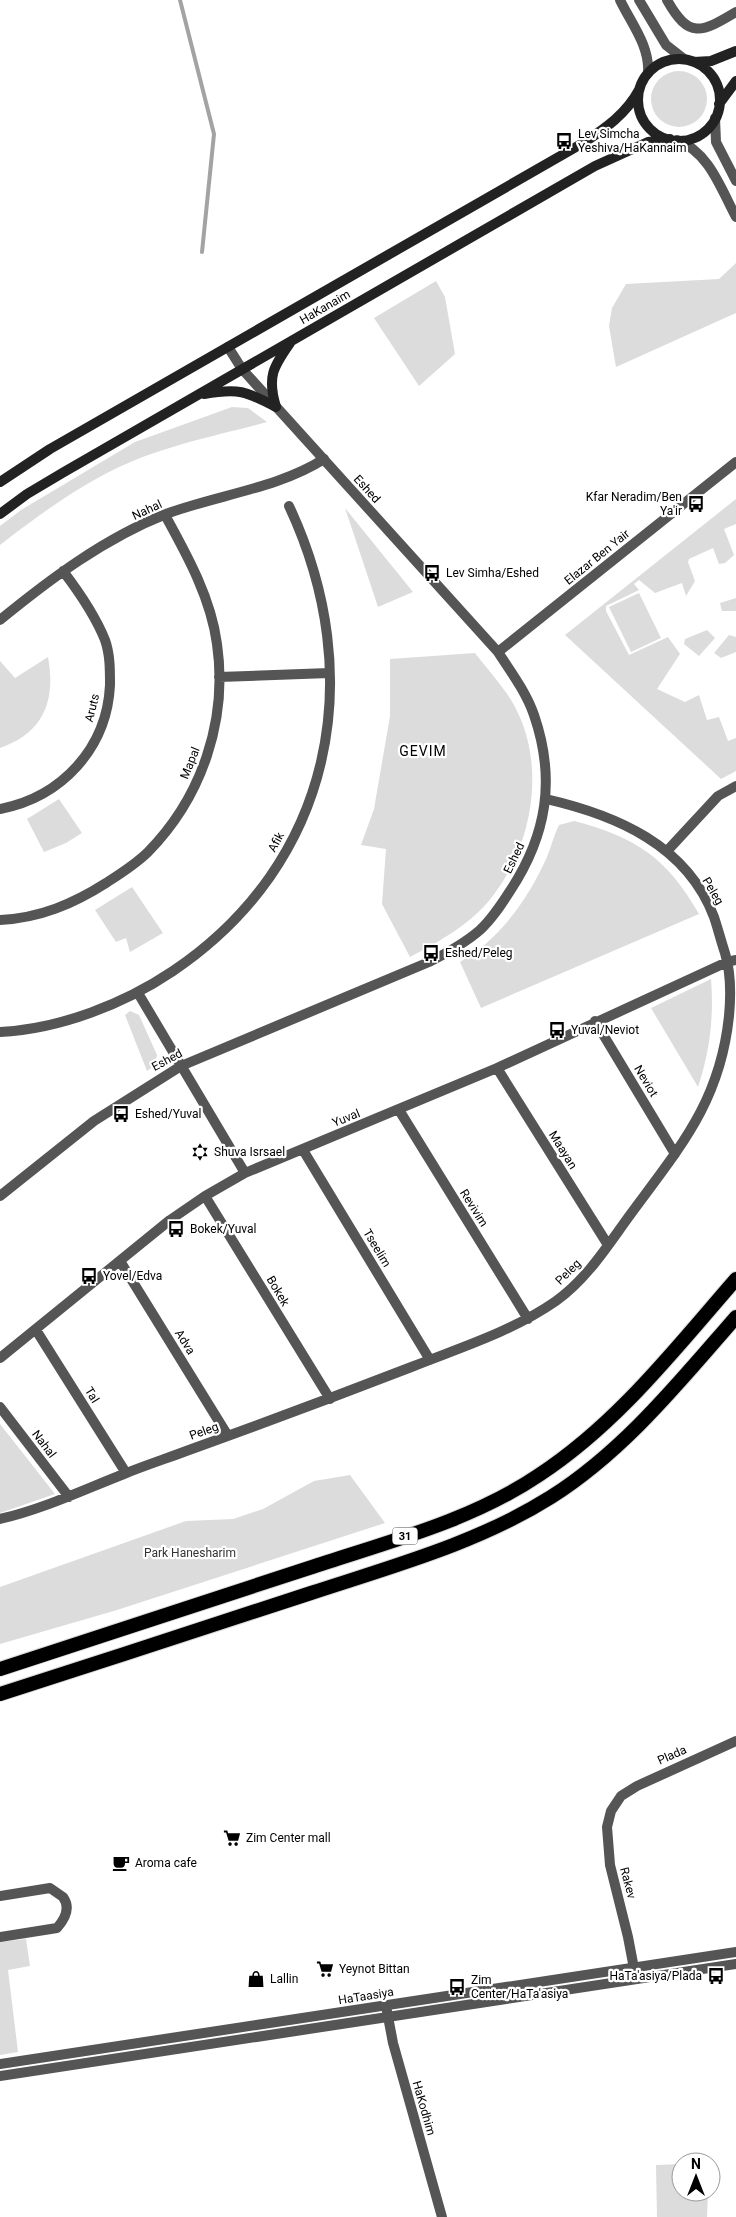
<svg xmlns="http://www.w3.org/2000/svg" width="736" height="2217" font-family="Roboto,sans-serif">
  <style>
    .green { fill: #dcdcdc }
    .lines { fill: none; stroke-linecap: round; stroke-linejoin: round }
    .stream { stroke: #a3a3a3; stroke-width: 4 }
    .trunk-casing { stroke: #dbdbdb; stroke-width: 16 }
    .minor { stroke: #555; stroke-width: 10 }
    .tertiary { stroke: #555; stroke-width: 10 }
    .secondary { stroke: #222; stroke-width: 10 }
    .trunk { stroke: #000; stroke-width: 14 }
    .labels { text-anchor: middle; stroke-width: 4.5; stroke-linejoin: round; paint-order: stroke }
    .shield { fill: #fff; stroke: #4c4c4c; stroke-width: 1 }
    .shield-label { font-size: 11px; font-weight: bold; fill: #000 }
    .poi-label { font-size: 12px; fill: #000; stroke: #fff; text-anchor: start }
    .street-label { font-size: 12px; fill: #000; stroke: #fff }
    .park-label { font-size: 12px; fill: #333; stroke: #fff }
    .neighbourhood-label { font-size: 14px; letter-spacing: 1px; fill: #000; stroke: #fff }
  </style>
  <rect width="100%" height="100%" fill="#fff"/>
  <path class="green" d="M651 99a28 28 0 1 1 56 0a28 28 0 1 1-56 0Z
    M736,263v50l-120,54 -7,-41 3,-18 14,-24 93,-5z
    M436,281l9,16 10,57 -36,32 -45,-68z
    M232,407l16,1 19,14c-48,13 -105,24 -150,46 -41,20 -80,48 -117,77v-19l21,-16 114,-68z
    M736,499v25l-12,5 10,26 -9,8 -6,1 -6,-16 -24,11 -1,3 7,19 -9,15 -4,-13 -27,10 -16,-13 -5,4 5,6 -33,16v5l23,44 39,-18 12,17 -23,35 28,13 14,-7 8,25 12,-3 9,24 8,-3v33l-15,8 -156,-144z
    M345,508l68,84 -35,15z
    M639,593l22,45 -30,14 -22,-45z
    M736,598v13h-14l-2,-8z
    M707,630l8,8 -16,18 -15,-12 1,-5z
    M729,635l7,2v15l-15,6 -7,-5z
    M475,653c13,17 30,35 40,54 32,60 17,139 -23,190 -21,27 -52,44 -82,60l-28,-53 4,-55 -25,-4 13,-36 16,-93v-57z
    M48,657c8,43 -4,76 -48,91v-87l15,17z
    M59,799l23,34 -16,10 -22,9 -17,-33z
    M574,821c62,16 93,37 125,93l-218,94 -21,-46c41,-24 68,-63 87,-105 4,-10 7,-22 12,-32z
    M132,887l31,46 -33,19 -4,-14 -10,4 -21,-32z
    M711,979c3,38 -1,72 -13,108l-47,-79z
    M130,1011l9,4 18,40 -2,10 -8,6 -22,-56z
    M0,1424l55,70 -55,19z
    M350,1475l35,48 -268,87 -117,34v-57l186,-66 47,-2 30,-10 51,-28z
    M26,1939l4,27 -22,4 10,82 -18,3v-113z
    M681,2164v28h27l-1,25h-50l-1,-52z"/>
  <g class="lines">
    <path class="stream" d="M180,0l34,134 -12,118"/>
    <g class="trunk-casing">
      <path id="trunk" d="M0,1669c103,-34 206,-68 309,-101 78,-26 162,-47 230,-93 78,-51 136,-126 197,-196
        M0,1694c104,-33 207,-67 311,-101 82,-27 167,-50 240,-96 73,-46 129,-116 185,-180"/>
    </g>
    <path class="minor" d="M620,0c11,23 30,46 28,73
      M639,0l27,45 18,14
      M667,0c22,39 34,33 69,12
      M0,620c50,-41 105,-82 166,-106 51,-19 113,-26 158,-55
      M219,677l110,-4
      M0,809c62,-12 107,-61 110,-124 0,-16 0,-31 -5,-45 -10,-25 -26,-48 -42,-69
      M667,851l51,-55 18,-10
      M0,920c40,-2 73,-16 106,-37 14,-9 30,-19 42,-31 54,-55 80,-132 69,-208 -6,-46 -30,-89 -52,-129
      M138,993l107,180
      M595,1021l80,133
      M0,1032c60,-3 124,-28 173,-61 160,-108 196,-294 116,-465
      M497,1068l111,177
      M399,1110l129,209
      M303,1150l127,210
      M205,1196l125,203
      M120,1261l108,175
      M36,1330l90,143
      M0,1358l170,-138 35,-24 40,-23 252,-105 230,-106 9,-2
      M0,1407l69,90
      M0,1519c43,-10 83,-29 124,-45 22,-9 44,-16 65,-24 75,-27 150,-55 225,-84 48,-19 99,-35 142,-65 31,-22 52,-56 74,-86 49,-67 90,-112 99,-199 2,-21 2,-43 -4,-63 -4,-12 -7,-24 -11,-36 -27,-72 -98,-102 -168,-118
      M0,1896l50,-8 13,9c8,11 2,22 -6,31l-57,9
      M636,1979l-8,-42 -18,-72 -3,-38 4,-16 10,-15 16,-10 99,-45
      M386,2006l7,37 49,174"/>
    <path class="tertiary" d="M715,118l1,24 20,39
      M677,140c32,12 44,49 59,77
      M498,652l238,-190
      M0,1196l94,-75 87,-55 248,-104c18,-9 36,-19 51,-32 12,-11 21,-25 30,-39 37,-56 46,-112 24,-176 -8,-23 -23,-43 -36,-63l-256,-283 -14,-22
      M0,2064l736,-112
      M0,2076l736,-112"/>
    <path class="secondary" d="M638 100a41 41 0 1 1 82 0a41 41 0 1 1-82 0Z
      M694,62l17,-1 25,-10
      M719,104l17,-23
      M204,394c34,-6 42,-3 72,13
      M276,407c-9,-30 -3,-40 14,-64
      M0,482l50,-33 533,-306c23,-15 43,-29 56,-53
      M0,514l27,-20 37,-22 531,-306 53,-24 22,-3"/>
    <use href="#trunk" class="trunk"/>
  </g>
  <defs>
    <g id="bus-bare" transform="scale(1.35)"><path d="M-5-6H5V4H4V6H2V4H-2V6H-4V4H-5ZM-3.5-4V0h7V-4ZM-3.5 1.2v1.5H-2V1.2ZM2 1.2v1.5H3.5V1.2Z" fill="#000" stroke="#fff" stroke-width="2.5" paint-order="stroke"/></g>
    <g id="synagogue-bare" transform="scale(1.35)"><path d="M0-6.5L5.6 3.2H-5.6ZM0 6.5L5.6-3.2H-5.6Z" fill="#000" stroke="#fff" stroke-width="2.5" paint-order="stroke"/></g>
    <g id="supermarket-bare" transform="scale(1.35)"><path d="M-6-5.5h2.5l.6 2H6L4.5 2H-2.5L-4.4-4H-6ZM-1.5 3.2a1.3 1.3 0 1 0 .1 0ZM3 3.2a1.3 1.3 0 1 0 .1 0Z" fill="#000" stroke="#fff" stroke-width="2.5" paint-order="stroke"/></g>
    <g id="cafe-bare" transform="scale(1.35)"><path d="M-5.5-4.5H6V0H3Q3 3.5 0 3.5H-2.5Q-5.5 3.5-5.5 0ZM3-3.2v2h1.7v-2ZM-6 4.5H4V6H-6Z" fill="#000" stroke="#fff" stroke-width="2.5" paint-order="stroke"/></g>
    <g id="shop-bare" transform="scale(1.35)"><path d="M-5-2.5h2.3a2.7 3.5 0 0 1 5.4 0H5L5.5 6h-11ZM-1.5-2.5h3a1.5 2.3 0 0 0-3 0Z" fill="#000" stroke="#fff" stroke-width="2.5" paint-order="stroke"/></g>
  </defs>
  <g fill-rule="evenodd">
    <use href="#bus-bare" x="564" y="141"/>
    <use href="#bus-bare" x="696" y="504"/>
    <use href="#bus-bare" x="432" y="573"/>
    <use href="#bus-bare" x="431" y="953"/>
    <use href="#bus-bare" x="557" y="1030"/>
    <use href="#bus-bare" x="121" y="1114"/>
    <use href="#synagogue-bare" x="200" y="1152"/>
    <use href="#bus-bare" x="176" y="1229"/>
    <use href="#bus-bare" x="89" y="1276"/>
    <use href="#supermarket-bare" x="232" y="1838"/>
    <use href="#cafe-bare" x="121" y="1863"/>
    <use href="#supermarket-bare" x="325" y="1969"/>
    <use href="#bus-bare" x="716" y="1976"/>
    <use href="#shop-bare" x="256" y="1979"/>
    <use href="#bus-bare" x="457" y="1987"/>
  </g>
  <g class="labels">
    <rect class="shield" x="392.5" y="1527.5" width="25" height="17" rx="4"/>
    <g class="shield-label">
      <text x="405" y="1540">31</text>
    </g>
    <g class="poi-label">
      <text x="578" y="138">Lev Simcha<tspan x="578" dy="14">Yeshiva/HaKannaim</tspan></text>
      <text x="682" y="501" text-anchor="end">Kfar Neradim/Ben<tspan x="682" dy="14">Ya'ir</tspan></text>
      <text x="446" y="577">Lev Simha/Eshed</text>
      <text x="445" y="957">Eshed/Peleg</text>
      <text x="571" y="1034">Yuval/Neviot</text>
      <text x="135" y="1118">Eshed/Yuval</text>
      <text x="214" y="1156">Shuva Isrsael</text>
      <text x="190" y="1233">Bokek/Yuval</text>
      <text x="103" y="1280">Yovel/Edva</text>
      <text x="246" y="1842">Zim Center mall</text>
      <text x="135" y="1867">Aroma cafe</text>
      <text x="339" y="1973">Yeynot Bittan</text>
      <text x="702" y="1980" text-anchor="end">HaTa'asiya/Plada</text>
      <text x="270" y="1983">Lallin</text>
      <text x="471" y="1984">Zim<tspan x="471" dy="14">Center/HaTa'asiya</tspan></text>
    </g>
    <g class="street-label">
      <text transform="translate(325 307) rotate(-30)" y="4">HaKanaim</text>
      <text transform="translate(367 489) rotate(48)" y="4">Eshed</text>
      <text transform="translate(147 510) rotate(-25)" y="4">Nahal</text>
      <text transform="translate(597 557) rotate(-39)" y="4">Elazar Ben Yair</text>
      <text transform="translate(92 708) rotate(-76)" y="4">Aruts</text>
      <text transform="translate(190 763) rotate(-68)" y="4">Mapal</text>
      <text transform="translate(276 842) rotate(-62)" y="4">Afik</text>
      <text transform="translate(514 858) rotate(-64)" y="4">Eshed</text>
      <text transform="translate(713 891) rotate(59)" y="4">Peleg</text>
      <text transform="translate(167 1060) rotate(-28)" y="4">Eshed</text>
      <text transform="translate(646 1081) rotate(59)" y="4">Neviot</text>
      <text transform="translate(346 1118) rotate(-22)" y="4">Yuval</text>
      <text transform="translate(563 1150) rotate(58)" y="4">Maayan</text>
      <text transform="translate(474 1208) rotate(58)" y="4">Revivim</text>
      <text transform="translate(377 1248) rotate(59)" y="4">Tseelim</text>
      <text transform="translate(568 1272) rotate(-45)" y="4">Peleg</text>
      <text transform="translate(278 1291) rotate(59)" y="4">Bokek</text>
      <text transform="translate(185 1342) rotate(58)" y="4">Adva</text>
      <text transform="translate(92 1395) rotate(58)" y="4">Tal</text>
      <text transform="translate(204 1431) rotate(-20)" y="4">Peleg</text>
      <text transform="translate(44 1444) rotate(53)" y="4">Nahal</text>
      <text transform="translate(672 1755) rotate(-24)" y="4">Plada</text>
      <text transform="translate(628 1883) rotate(75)" y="4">Rakev</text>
      <text transform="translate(366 1996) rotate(-9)" y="4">HaTaasiya</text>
      <text transform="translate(424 2108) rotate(74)" y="4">HaKodhim</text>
    </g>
    <g class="park-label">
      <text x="190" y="1557">Park Hanesharim</text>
    </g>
    <g class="neighbourhood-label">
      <text x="423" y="756">GEVIM</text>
    </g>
  </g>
  <g transform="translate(696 2177)"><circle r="24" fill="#ffffff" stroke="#999999"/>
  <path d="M0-4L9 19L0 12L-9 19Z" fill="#000000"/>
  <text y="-8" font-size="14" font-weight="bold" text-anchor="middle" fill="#000000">N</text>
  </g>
</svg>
